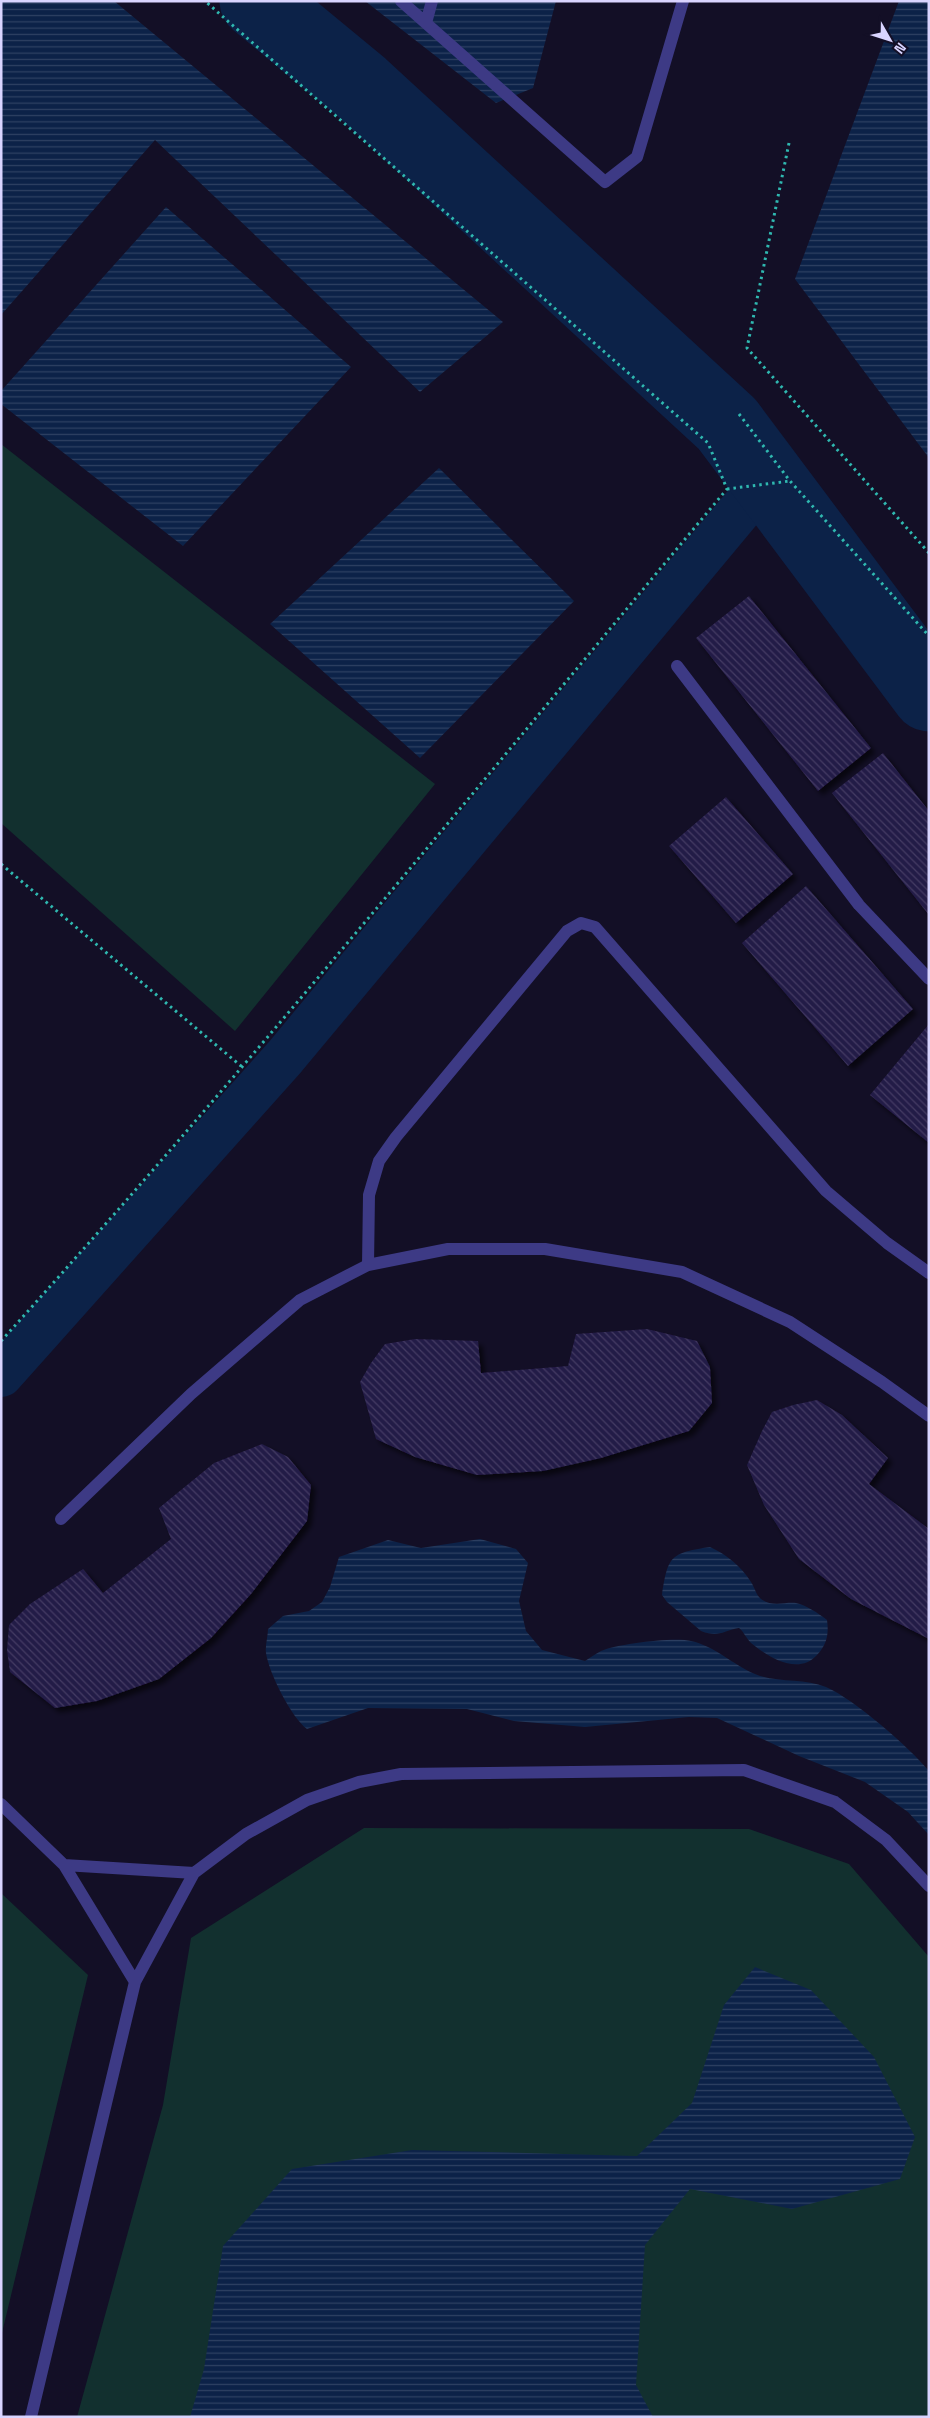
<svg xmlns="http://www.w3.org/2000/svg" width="930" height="2418" font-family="'Space Grotesk',sans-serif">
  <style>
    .grass { fill: #12302f }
    .water { fill: url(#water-rules) }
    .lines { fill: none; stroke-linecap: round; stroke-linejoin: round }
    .canal { stroke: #0c2248; stroke-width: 44 }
    .river { stroke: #0c2248; stroke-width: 75 }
    .building { fill: url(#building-back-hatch); filter: url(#shadow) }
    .path { stroke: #2fb8b0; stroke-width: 3; stroke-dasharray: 2.5 4; stroke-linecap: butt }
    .minor { stroke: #3d3a85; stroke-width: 12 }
  </style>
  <defs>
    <pattern id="water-rules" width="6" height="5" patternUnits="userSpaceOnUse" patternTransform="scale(1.25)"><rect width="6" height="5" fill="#0c2248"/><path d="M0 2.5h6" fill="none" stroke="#2f4163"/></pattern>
    <pattern id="building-back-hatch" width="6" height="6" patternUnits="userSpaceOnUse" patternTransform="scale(1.25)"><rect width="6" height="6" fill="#241b47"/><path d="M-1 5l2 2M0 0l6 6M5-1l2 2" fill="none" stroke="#433b63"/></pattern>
    <filter id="shadow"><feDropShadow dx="4.5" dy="4.5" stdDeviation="2.5" flood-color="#0009"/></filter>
  </defs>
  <rect width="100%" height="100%" fill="#130f26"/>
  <path class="grass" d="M1,444l434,340 -200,247 -234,-208z
    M364,1828l385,1 100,35 80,93v460h-852l86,-312 28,-167z
    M1,1893l87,82 -87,362z"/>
  <path class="water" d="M1,1h113l389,321 -83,70 -265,-252 -154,175z
    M365,1h191l-23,87 -37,15z
    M899,1h30v457l-134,-179z
    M166,207l185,160 -168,179 -182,-142v-13z
    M439,468l135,133 -154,157 -150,-134z
    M480,1539l36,10 12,14 -9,38 7,30 16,19 43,11c5,-3 10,-7 16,-10 17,-7 72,-14 90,-10 24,5 42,24 64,33 20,9 49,4 71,13 28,12 83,60 103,84v64l-21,-23 -43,-30 -66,-26 -82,-38 -28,-1 -104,10 -71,-6 -47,-12 -99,-1 -61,21c-16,-12 -38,-56 -41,-76 -1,-7 2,-17 2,-24l15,-13 26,-5 13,-9 8,-15 9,-30 49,-17 33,8z
    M710,1547c16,7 32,20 41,35 4,6 5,13 10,17 11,8 23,3 35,4 10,2 22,10 31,17 2,14 0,24 -10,35 -19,21 -49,2 -66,-12 -5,-5 -7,-11 -12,-15 -17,3 -20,10 -38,3l-34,-29 -5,-7c6,-39 8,-42 48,-48z
    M755,1967l56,23 63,67 41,80 -15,42 -108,30 -102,-20 -45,56 -9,140 17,32h-463l14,-48 19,-123 69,-77 120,-19 225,6 55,-53 32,-98z"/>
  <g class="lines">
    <path class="canal" d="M1,1375l284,-318 482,-579"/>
    <path class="river" d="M257,1l104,86 366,337 202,270"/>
  </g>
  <path class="building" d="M749,596l122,152 -53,43 -122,-153z
    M883,753l46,58v104l-97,-122z
    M726,797l67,77 -57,49 -67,-77z
    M806,886l107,123 -65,57 -106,-123z
    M929,1024v119l-59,-48z
    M647,1329l50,12 13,26 2,36 -23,28 -88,27 -58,13 -66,4 -62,-18 -39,-18 -16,-57 11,-19 14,-19 30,-5 63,2 3,32 87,-7 8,-32z
    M817,1400l25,15 46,43 -19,26 60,45v110l-78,-40 -52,-40 -35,-54 -17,-40 15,-34 10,-19 21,-7z
    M262,1444l26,13 23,28 -4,36 -56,73 -40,44 -52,41 -62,22 -42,7 -45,-36 -3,-22 2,-25 21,-21 53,-35 20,24 68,-54 -12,-31 55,-45z"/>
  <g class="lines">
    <path class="path" d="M789,143l-42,205 182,205
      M739,414l51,67 139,155
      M727,489l63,-8
      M1,864l240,202
      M1,1341c251,-277 486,-566 726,-852l-19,-46 -503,-442"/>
    <path class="minor" d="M401,1l204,181 32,-25 46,-156
      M426,23l6,-22
      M677,666l182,239 70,74
      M368,1265l1,-70 10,-34 17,-24 171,-206 14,-8 14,4 231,264 61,52 42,30
      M61,1519l130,-125 109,-94 68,-35 80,-16h97l137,23 108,50 92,60 47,34
      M1,1804l63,61 71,117
      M64,1865l130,8
      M31,2417l104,-435 59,-109 52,-39 61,-34 52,-18 42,-8 343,-4 91,32 51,38 43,46"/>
  </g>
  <rect width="930" height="2418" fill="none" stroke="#d9d4ff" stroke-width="5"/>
  <g transform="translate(890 40) rotate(129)" stroke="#130f26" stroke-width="4" paint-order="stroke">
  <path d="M0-4L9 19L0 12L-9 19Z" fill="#d9d4ff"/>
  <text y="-8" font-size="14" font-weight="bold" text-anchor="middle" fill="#d9d4ff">N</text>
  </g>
</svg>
